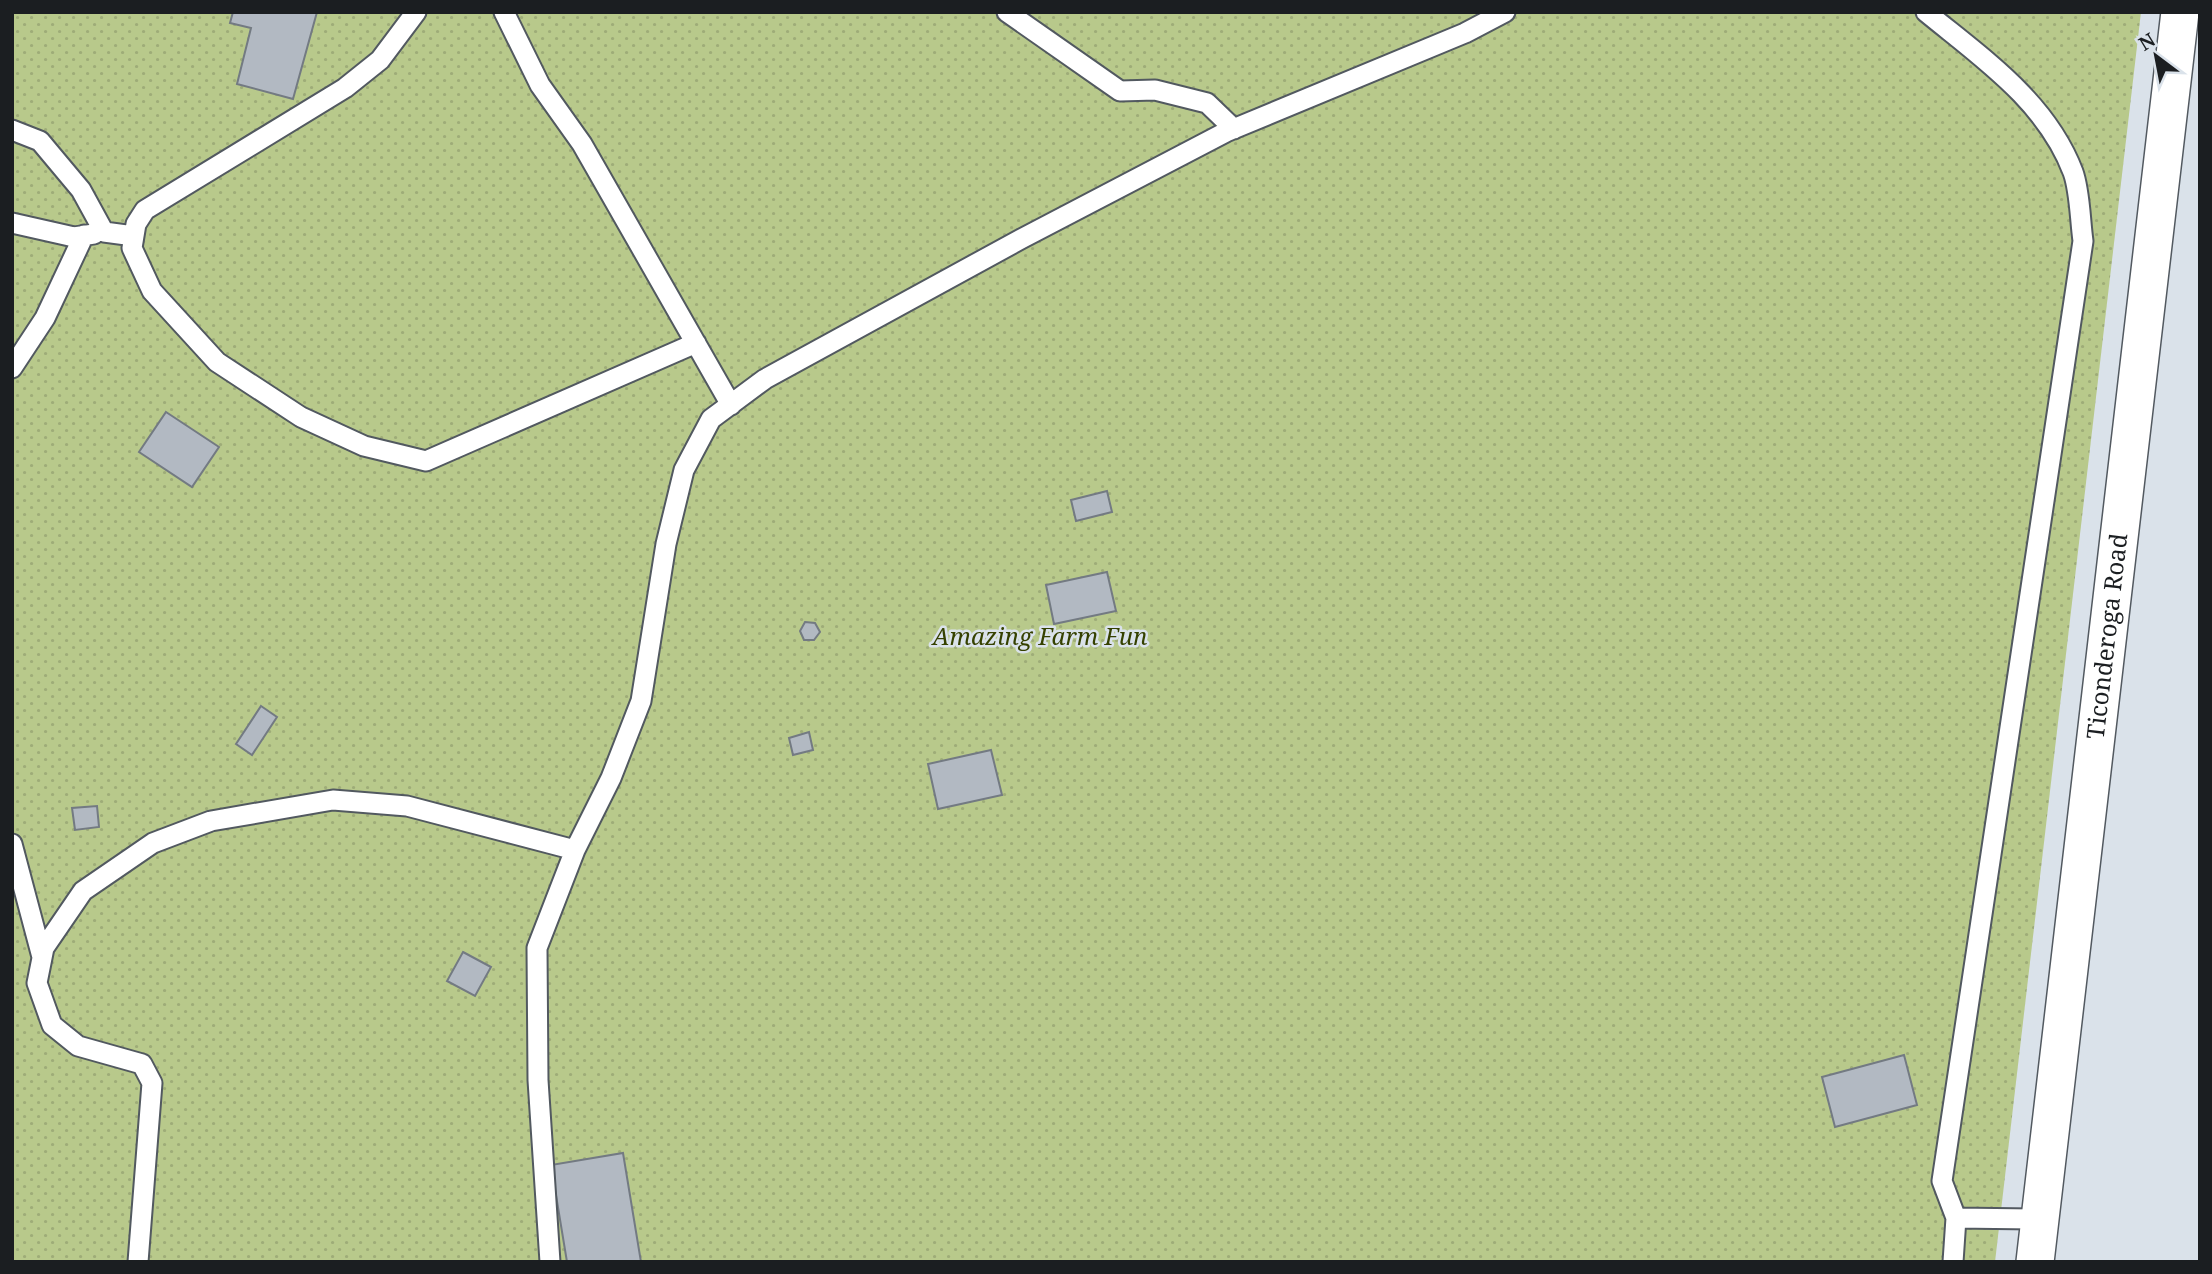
<svg xmlns="http://www.w3.org/2000/svg" width="2212" height="1274" font-family="'Noto Serif',serif">
  <style>
    .park { fill: url(#park-dots) }
    .building { fill: #b2b9c2; stroke: #737a82; stroke-width: 2 }
    .lines { fill: none; stroke-linecap: round; stroke-linejoin: round }
    .lane-casing { stroke: #525960; stroke-width: 23 }
    .street-casing { stroke: #525960; stroke-width: 40 }
    .lane { stroke: #fff; stroke-width: 19 }
    .street { stroke: #fff; stroke-width: 37 }
    .labels { text-anchor: middle; stroke-width: 5; stroke-linejoin: round; paint-order: stroke }
    .park-label { font-size: 24px; font-style: italic; fill: #354100; stroke: #dae2ea }
    .street-label { font-size: 24px; fill: #1b1e21; stroke: #dae2ea }
  </style>
  <defs>
    <pattern id="park-dots" width="8" height="8" patternUnits="userSpaceOnUse" patternTransform="scale(1.75)"><rect width="8" height="8" fill="#b8c98b"/><path d="M2 2h.1M6 6h.1" fill="none" stroke="#9eac78" stroke-width="1.8" stroke-linecap="round"/></pattern>
  </defs>
  <rect width="100%" height="100%" fill="#dae2ea"/>
  <path class="park" d="M12,12h2129l-146,1250h-1983z"/>
  <path class="building" d="M233,12h84l-24,87 -56,-15 14,-56 -21,-5z
    M166,412l53,35 -27,40 -53,-35z
    M1107,491l5,21 -36,9 -5,-21z
    M1107,572l9,39 -62,13 -8,-39z
    M805,622l10,1 5,9 -6,8h-10l-4,-9z
    M261,706l16,11 -25,38 -16,-11z
    M809,732l4,18 -20,5 -4,-17z
    M991,750l11,45 -64,14 -10,-45z
    M97,806l2,21 -24,3 -3,-22z
    M463,952l28,15 -16,29 -28,-15z
    M1904,1055l13,50 -82,22 -13,-50z
    M623,1153l18,109h-74l-16,-97z"/>
  <g class="lines">
    <g class="lane-casing">
      <path id="lane" d="M416,12l-36,48 -35,28 -200,122 -9,14 -4,24 20,43 65,71 84,55 63,29 62,15 270,-118
        M504,12l36,73 42,59 149,261
        M1007,12l113,79 35,-1 52,13 27,26
        M1926,12c56,46 120,89 147,160 7,19 7,48 10,69l-141,940 14,37
        M12,130l28,11 41,49 23,42 30,4
        M12,223l62,14 20,-3
        M12,368l33,-50 39,-83
        M12,844l30,113
        M138,1262l14,-179 -10,-19 -64,-18 -26,-21 -15,-42 7,-35 39,-57 70,-48 58,-22 122,-21 74,6 168,44
        M550,1262l-12,-182 -1,-132 38,-98 36,-72 30,-77 25,-157 18,-74 27,-51 54,-40 256,-140 205,-107 239,-99 40,-21
        M1953,1262l3,-44 83,1"/>
    </g>
    <g class="street-casing">
      <g id="street">
        <path id="s1" d="M2035,1262l145,-1250"/>
      </g>
    </g>
    <use href="#lane" class="lane"/>
    <use href="#street" class="street"/>
  </g>
  <g class="labels">
    <g class="park-label">
      <text x="1040" y="645">Amazing Farm Fun</text>
    </g>
    <g class="street-label">
      <text dy="8" stroke="none"><textPath href="#s1" startOffset="630">Ticonderoga Road</textPath></text>
    </g>
  </g>
  <rect width="2212" height="1274" fill="none" stroke="#1b1e21" stroke-width="28"/>
  <g transform="translate(2156 56) rotate(328)" stroke="#dae2ea" stroke-width="5" paint-order="stroke">
  <path d="M0-5L12 26L0 18L-12 26Z" fill="#1b1e21"/>
  <text y="-10" font-size="19" font-weight="bold" text-anchor="middle" fill="#1b1e21">N</text>
  </g>
</svg>
